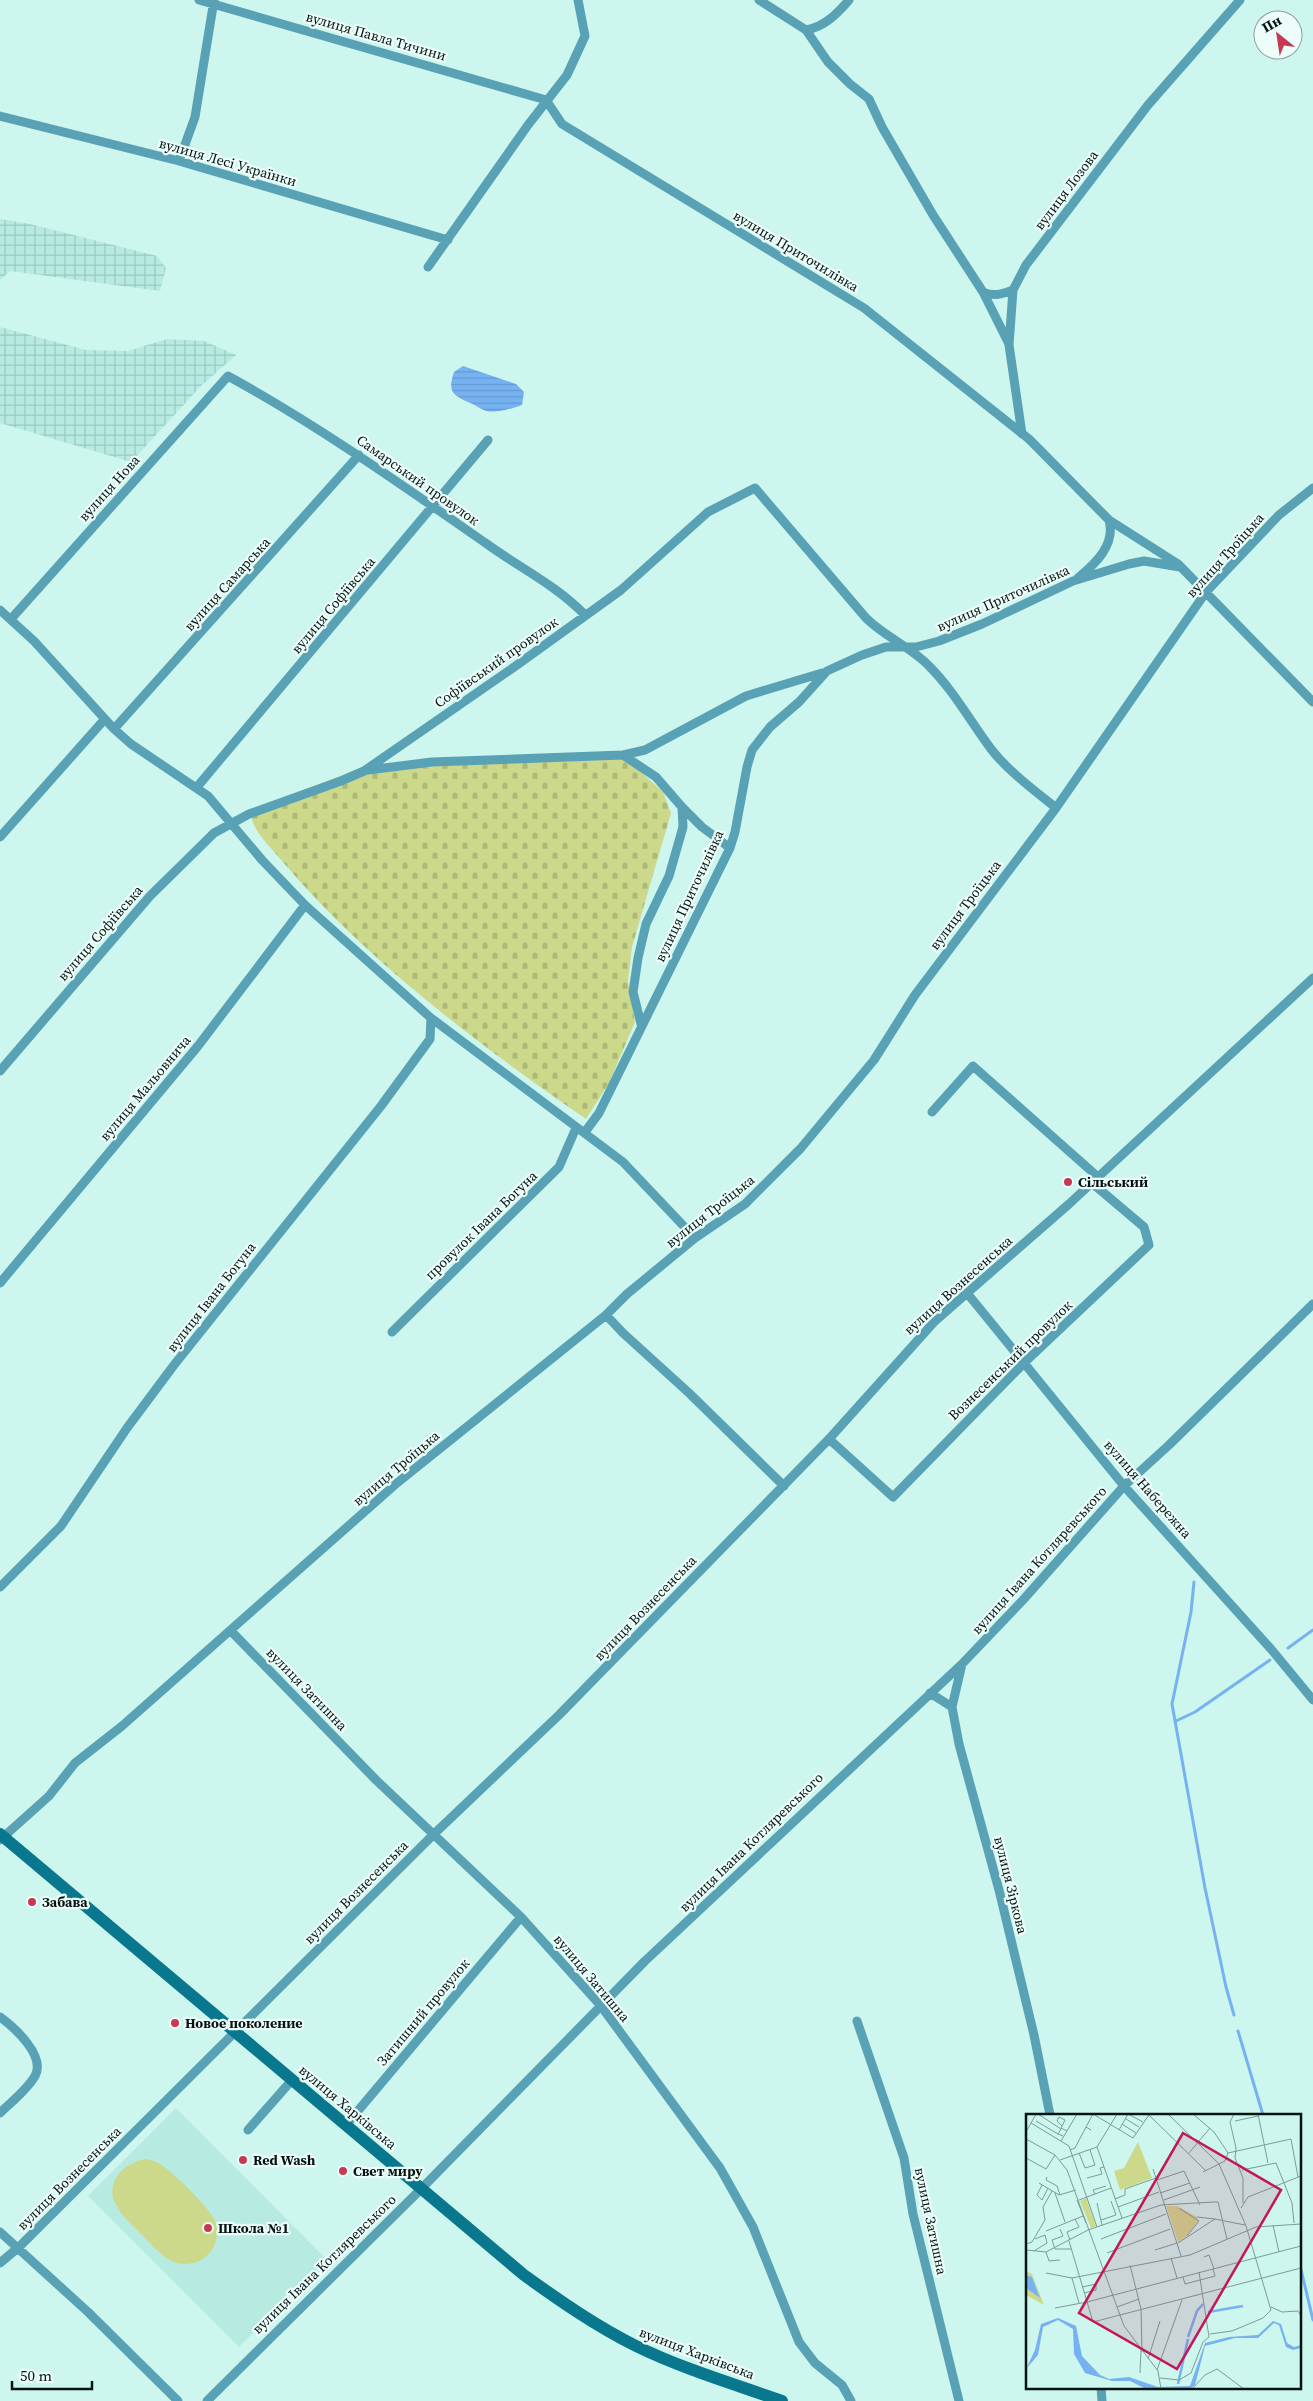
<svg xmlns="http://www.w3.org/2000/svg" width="1313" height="2401" font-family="'Source Serif 4',serif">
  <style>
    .built { fill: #b7ebe2 }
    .industrial { fill: url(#industrial-grid) }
    .cemetery { fill: url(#cemetery-stones) }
    .pitch { fill: #ccd98b }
    .water { fill: url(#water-rules) }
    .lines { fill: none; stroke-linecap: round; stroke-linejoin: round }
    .stream { stroke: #76b2f1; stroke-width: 3 }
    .street { stroke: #59a1b4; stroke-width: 9 }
    .secondary { stroke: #09788e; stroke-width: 12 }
    .poi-dot { fill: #c83852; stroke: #ecfdfa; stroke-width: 2 }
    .labels { text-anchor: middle; stroke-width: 4.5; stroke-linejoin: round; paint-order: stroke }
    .street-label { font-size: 14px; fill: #051412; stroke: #ecfdfa }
    .poi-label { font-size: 14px; font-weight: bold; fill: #051412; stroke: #ecfdfa; text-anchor: start }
    .inset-river { fill: none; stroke: #76b2f1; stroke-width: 2.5 }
    .inset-road { fill: none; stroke: #7c9c96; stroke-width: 1 }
    .view { fill: #c2185b; fill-opacity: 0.15; stroke: #c2185b; stroke-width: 2.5 }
    .inset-edge { fill: none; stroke: #051412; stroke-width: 2.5 }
  </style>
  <defs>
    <pattern id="industrial-grid" width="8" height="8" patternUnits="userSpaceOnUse" patternTransform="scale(1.25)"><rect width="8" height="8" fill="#b7ebe2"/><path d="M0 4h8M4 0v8" fill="none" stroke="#9cc9c1"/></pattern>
    <pattern id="cemetery-stones" width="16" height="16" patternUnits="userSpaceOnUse" patternTransform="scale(1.25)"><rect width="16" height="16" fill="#ccd98b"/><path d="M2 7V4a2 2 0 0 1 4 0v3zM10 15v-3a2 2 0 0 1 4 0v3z" fill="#aeb977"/></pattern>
    <pattern id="water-rules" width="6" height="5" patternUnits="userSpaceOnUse" patternTransform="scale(1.25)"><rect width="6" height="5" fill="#76b2f1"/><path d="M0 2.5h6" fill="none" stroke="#6598ce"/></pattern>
  </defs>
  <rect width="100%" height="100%" fill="#ccf6ee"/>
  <path class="built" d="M176,2108l151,152 -88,87 -151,-151z"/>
  <path class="industrial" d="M0,219l30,5 127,32 9,12 -6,23 -150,-20 -10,9z
    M0,327l86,23 42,1 39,-12 37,2 32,14 -35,31 -70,76 -131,-39z"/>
  <path class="cemetery" d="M612,756l18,6 33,30 8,21 -39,134 -4,34 7,41 -26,61 -23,36c-108,-75 -219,-158 -304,-258 -13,-16 -30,-30 -32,-50l116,-45z"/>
  <path class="pitch" d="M145,2159c5,1 10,2 15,5 12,7 50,44 55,57 4,9 2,21 -3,29 -5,6 -10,11 -18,13 -7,1 -15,2 -22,-2 -11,-5 -20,-16 -29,-25 -9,-10 -21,-19 -27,-31 -12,-23 8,-42 29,-46z"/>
  <path class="water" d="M463,366l53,18 8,8 -2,13c-11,4 -25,8 -36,6 -6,-2 -12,-7 -18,-9 -17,-7 -20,-12 -14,-30z"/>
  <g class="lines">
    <path class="stream" d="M1194,1582l-3,30 -19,92 33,184 21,99 8,28
      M1288,1648l25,-18
      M1176,1721l19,-9 75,-52
      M1238,2031l25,84
      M1299,2261l14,59"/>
    <path class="street" d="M199,0l347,100
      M759,0l47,30 22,32 22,22 19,15 13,28 51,88 50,77 26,52
      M806,30c18,-3 31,-16 43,-30
      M546,100l16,24 302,184 165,131 80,81 69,44 135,138
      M0,116l179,45 269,79
      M179,161l16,-44 19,-117
      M428,267l100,-142 39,-50 18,-39 -7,-36
      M983,292c11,5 19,2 30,-2
      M1022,434l-13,-89 4,-55 13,-25 122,-160 92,-105
      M1078,578c17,-14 38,-33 31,-58
      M0,610l34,31 80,88 17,15 77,52 54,64 43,45 126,113 192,144 72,76
      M11,619l217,-243c91,50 174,109 259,168 33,24 69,41 98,71
      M114,729l245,-274
      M623,755l22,-5 101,-54 76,-23
      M368,770l64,-8 191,-7 33,22 26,30 1,20 -14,49 -23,48 -8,34 -5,34 8,32
      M197,787l291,-347
      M682,807l20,20 28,21
      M0,837l104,-117
      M0,1071l150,-175 64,-63 35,-19 92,-33 23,-10 153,-106 104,-75 87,-78 47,-24 111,130c19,19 45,29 63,48 25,25 41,55 62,83 17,22 43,41 65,59
      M932,1112l41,-46 125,111
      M585,1132l14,-19 131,-265 5,-16 12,-65 5,-17 18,-23 29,-25 28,-31 35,-16 24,-8h30l23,-6 43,-17 91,-43 56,-17 15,-3 36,6
      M0,1283l198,-237 107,-141
      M967,1293l157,193 147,163 42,51
      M606,1315l17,18 66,60 95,93
      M392,1332l167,-165 17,-39
      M829,1439l64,58 132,-135 124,-117 -5,-18 -52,-44
      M0,1587l61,-61 66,-98 47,-63 207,-259 49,-67 1,-21
      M231,1631l145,149 145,137 80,89 119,162 33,59 46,115 16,21 27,22 9,16
      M962,1664l-10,43 7,37 40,146 35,145 16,80
      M930,1693l22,14
      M0,1840l49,-44 26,-33 47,-37 275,-243 209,-168 21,-21 68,-56 50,-34 56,-56 73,-88 41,-65 141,-187 150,-216 73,-77 34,-27
      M0,2017c15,11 46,39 35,59 -8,14 -24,26 -35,37
      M857,2021l47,137 9,56 46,187
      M346,2125l175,-208
      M248,2130l44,-50
      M0,2232l88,80 90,89
      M0,2263l19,-16 415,-413 125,-119 270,-276 106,-118 134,-117 244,-226
      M1101,2387l1,14
      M207,2401l214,-212 224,-228 317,-297 61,-64 101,-114 45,-41 144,-141"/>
    <path class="secondary" d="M0,1834l524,441c36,26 72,51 112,71 47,23 98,38 146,55"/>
  </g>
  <g class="poi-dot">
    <circle cx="1068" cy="1182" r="5"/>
    <circle cx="32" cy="1902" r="5"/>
    <circle cx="175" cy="2023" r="5"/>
    <circle cx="243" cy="2160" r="5"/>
    <circle cx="343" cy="2171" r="5"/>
    <circle cx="208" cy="2228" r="5"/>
  </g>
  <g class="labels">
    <g class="street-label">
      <text transform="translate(376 36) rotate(16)" y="5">вулиця Павла Тичини</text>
      <text transform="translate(228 162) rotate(16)" y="5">вулиця Лесі Українки</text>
      <text transform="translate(1066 190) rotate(-53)" y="5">вулиця Лозова</text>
      <text transform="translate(796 251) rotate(31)" y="5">вулиця Приточилівка</text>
      <text transform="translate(418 480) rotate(35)" y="5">Самарський провулок</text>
      <text transform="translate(109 488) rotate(-48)" y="5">вулиця Нова</text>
      <text transform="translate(1225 555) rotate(-48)" y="5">вулиця Троїцька</text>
      <text transform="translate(227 584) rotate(-48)" y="5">вулиця Самарська</text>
      <text transform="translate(1003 598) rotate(-24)" y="5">вулиця Приточилівка</text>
      <text transform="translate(333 605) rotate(-50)" y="5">вулиця Софіївська</text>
      <text transform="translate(496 662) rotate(-35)" y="5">Софіївський провулок</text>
      <text transform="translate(689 896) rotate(-65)" y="5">вулиця Приточилівка</text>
      <text transform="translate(965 905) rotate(-53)" y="5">вулиця Троїцька</text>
      <text transform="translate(100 933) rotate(-49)" y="5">вулиця Софіївська</text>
      <text transform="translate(145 1088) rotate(-50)" y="5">вулиця Мальовнича</text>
      <text transform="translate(710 1211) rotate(-38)" y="5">вулиця Троїцька</text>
      <text transform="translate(481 1225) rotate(-44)" y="5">провулок Івана Богуна</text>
      <text transform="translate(958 1285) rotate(-42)" y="5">вулиця Вознесенська</text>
      <text transform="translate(211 1297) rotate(-52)" y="5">вулиця Івана Богуна</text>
      <text transform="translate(1010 1360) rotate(-44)" y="5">Вознесенський провулок</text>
      <text transform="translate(396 1468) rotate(-40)" y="5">вулиця Троїцька</text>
      <text transform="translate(1148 1489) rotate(49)" y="5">вулиця Набережна</text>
      <text transform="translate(1039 1560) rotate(-48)" y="5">вулиця Івана Котляревського</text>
      <text transform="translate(645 1608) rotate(-46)" y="5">вулиця Вознесенська</text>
      <text transform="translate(307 1689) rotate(46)" y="5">вулиця Затишна</text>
      <text transform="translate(751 1842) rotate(-44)" y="5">вулиця Івана Котляревського</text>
      <text transform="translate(1011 1885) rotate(76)" y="5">вулиця Зіркова</text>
      <text transform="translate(356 1892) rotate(-45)" y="5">вулиця Вознесенська</text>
      <text transform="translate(592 1978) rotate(50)" y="5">вулиця Затишна</text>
      <text transform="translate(423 2012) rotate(-50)" y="5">Затишний провулок</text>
      <text transform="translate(348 2107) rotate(40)" y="5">вулиця Харківська</text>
      <text transform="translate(69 2178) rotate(-45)" y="5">вулиця Вознесенська</text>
      <text transform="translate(931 2221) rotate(78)" y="5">вулиця Затишна</text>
      <text transform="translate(324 2264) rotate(-44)" y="5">вулиця Івана Котляревського</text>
      <text transform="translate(697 2353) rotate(21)" y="5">вулиця Харківська</text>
    </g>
    <g class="poi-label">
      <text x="1078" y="1187">Сільський</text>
      <text x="42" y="1907">Забава</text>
      <text x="185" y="2028">Новое поколение</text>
      <text x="253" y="2165">Red Wash</text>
      <text x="353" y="2176">Свет миру</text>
      <text x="218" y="2233">Школа №1</text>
    </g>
  </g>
  <g transform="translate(1026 2114)">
    <rect width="275" height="275" fill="#ccf6ee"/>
    <path d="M60,84l10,28 -5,2 -11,-27z" fill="#ccd98b"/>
    <path d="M0,157l6,3 12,31 -18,-10v-7l13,7 -7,-18 -6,-2z" fill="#ccd98b"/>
    <path d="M140,92h11l20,11 1,4 -12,16 -8,5z" fill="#ccd98b"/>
    <path d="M112,28l14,36 -32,12 -6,-19 10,-3z" fill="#ccd98b"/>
    <path d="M0,161l6,2 8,21 -14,-10zM32,204l18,8 6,30 18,19 9,4 20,-2 29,10 32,-1 15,-43 24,-6 29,-2 15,-14 8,3 6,19 7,4 7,-2v3l-8,2 -7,-3 -7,-22 -5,-2 -16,15h-23l-30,8 -10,39 -5,4h-44l-16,-8h-18l-27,-8 -11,-19 -1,-25 -15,-9 -15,7 -5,28 -12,14 9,-19 6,-26z" fill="#76b2f1"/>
    <path class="inset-river" d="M182,198l35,-6M162,223l9,-26 6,-7M152,270l10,-45"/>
    <path class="inset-road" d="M12,0l23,15 -3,5 5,2M67,0l40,24 16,-23M102,0l15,8M142,0l51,50 27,62 25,84 -8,8 -31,13 -22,3M167,0l21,18 14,21M208,0l-4,8 6,26 -1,10 8,20v25M232,0l10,49M123,1l57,56M100,5l13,8M10,7l22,13M209,7l23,-5M5,9l38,23 28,81M96,10l14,9M36,12l-5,-5 2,-4 6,3 -4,8 6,3M65,16l-5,-3 7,-13M93,16l9,-16M0,18l10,-18M0,25l29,16 12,15 57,156 34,45 3,18M35,27l16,-27M71,33l25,71M44,36l5,-2 11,-21M53,39l6,15 10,-3 -5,-15M163,39l21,-25M202,39l63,-14 7,38M0,44l20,11 9,-14M34,46l37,-13 20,-33M216,56l34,-7 16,40 2,20M177,58l22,-11 3,-8M21,63l-1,3 11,6 3,9M61,64l15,-4 -2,-6 4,-1M130,64l25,78M131,66l27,-9 16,34M13,69l20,12 17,-5M16,71l-5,10 5,5 6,-12M29,79l10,29M134,79l30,-10M69,80l-2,-4 13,-4M89,85l10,-4v-6l31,-11 -3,-9M51,86l9,23M53,86l32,-12M138,86l36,-13M71,89l5,22M92,93l41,-15M153,94l20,13 -12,15M215,94l7,-11 53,-21M171,103l18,2M75,106l15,-5 -5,-14M247,111l6,27M20,117l37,-15M75,125l65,-25M44,126l-3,-8 12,-5 -4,-8M43,127l24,81 208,-54M152,129l37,-24 30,6M0,130l6,-2 13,-22 -2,-13 9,-16M29,135l-3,-9 11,-4 -3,-7M29,135h16M0,136l20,2 42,-22 73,-25 53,-3h4l9,37M129,136l22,-7M8,137l13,-8 -2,-8 -10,4M20,138l3,9 11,-1M81,139l63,-24M178,143l5,-2 5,14M145,144l6,20M104,151l11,44 1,43M20,159l26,5 118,-23 66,-28 45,-3M157,163l2,7 30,-8 -2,-7M46,164l7,25M56,173l14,-3v6l-12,3M91,193l22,-8M245,193l11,5 16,-1 3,5M29,194l32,-6 214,-56M122,245l12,-38M131,256l25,-70M114,259l1,-23M134,264l19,2 12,-7 12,-31 6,-5 -10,-65M166,275l13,-14 12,-6 27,20"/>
    <path class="view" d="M157,19l98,57 -104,179 -98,-56z"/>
    <rect width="275" height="275" class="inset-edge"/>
  </g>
  <g transform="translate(1278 35) rotate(330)"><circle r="24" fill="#ecfdfa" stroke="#90a09d"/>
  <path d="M0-4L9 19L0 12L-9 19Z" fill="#c83852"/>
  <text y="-8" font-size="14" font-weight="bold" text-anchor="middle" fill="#051412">Пн</text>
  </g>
  <path d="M12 2381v8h80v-8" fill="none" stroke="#051412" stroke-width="2.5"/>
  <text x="20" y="2381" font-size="15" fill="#051412" stroke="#ecfdfa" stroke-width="4" paint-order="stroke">50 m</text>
</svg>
